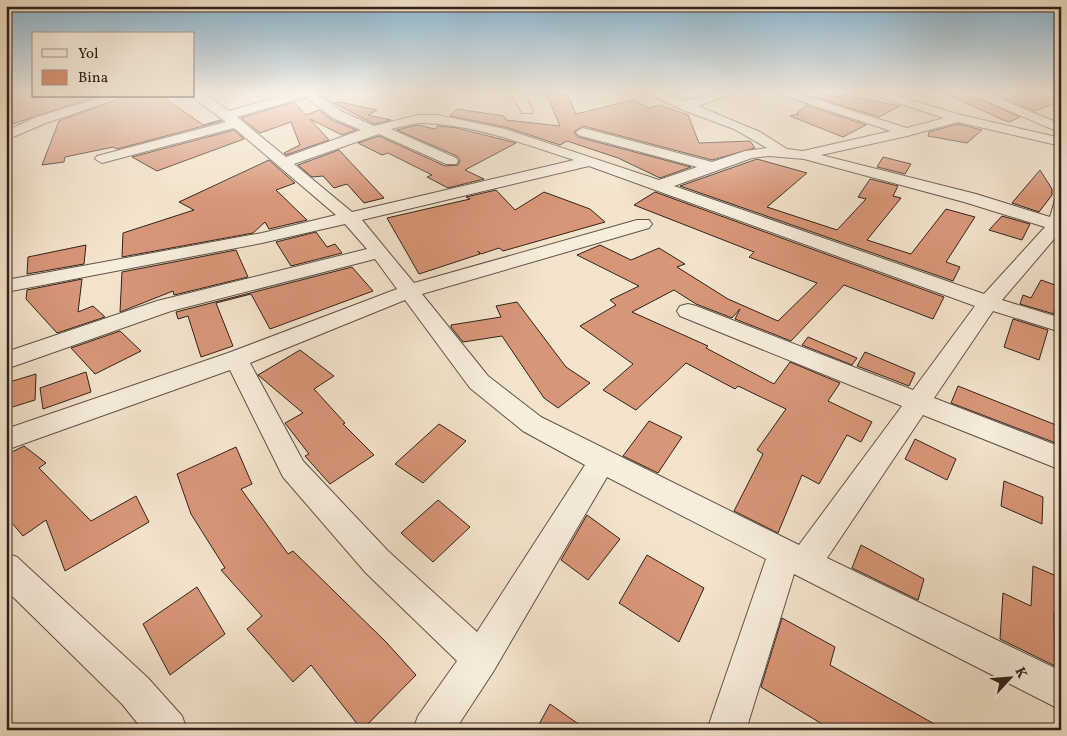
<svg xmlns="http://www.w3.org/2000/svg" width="1067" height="736" font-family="Vollkorn,serif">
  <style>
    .building { fill: #d89678; stroke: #30221b }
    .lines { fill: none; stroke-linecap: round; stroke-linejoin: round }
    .minor-casing { stroke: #615247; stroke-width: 2 }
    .minor { fill: #f7eddd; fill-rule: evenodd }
  </style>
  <rect width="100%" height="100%" fill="#f3e3cb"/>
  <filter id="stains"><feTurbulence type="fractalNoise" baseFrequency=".004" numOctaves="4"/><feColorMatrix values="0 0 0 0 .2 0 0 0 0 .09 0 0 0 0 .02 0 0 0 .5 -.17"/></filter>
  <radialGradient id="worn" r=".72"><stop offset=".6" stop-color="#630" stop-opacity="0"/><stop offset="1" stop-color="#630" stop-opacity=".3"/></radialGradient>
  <path class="building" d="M546,93h21l9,21 57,-14 16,8 10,-3 29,10 11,28 51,-2 5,7 -43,12 -129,-34 -9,6 4,5 113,30 -31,11 -42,-20 -51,-17 -7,4 -55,-18 -55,-11 7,-7 47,7 2,4 54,6z
    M818,93l22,4 2,-2 58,11 -21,11 -65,-20z
    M945,93h21l54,24 -11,5 -6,-2z
    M992,93h28l41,5v3l-26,10z
    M22,94l46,5 2,-3h29l-93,30v-30z
    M128,96h34l41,29 17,-5 2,1 -105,28 -4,-2 -48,10 -1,5 -22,3 17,-44z
    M294,102l12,13 13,-5 13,10 24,10 -14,5 -32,-16 19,21 -43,15 -2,-2 16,-8 -9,-23 -31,11 -19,-15z
    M339,102l38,8 -9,5 23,5 -17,4 -40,-21z
    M806,105l60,20 -23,12 -53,-21 9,-2 -2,-1z
    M958,124l24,6 -15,13 -39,-7 1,-4z
    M417,125l18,4 3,-3 19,2 59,15 -51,27 19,9 -36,9 -21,-11 5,-2 -44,-22 -6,2 -24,-12 21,-7 66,30 13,-1 2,-5 -3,-4 -60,-26z
    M234,130l10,9 -87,32 -25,-14z
    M339,150l45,48 -20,5 -17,-19 -13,4 -11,-12 -11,1 -14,-12z
    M883,157l28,7 -6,10 -28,-7z
    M757,159l50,14 -40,34 70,23 29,-31 -8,-2 12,-18 28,7 -5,10 8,2 -34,42 44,14 35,-45 29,8 -29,45 14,5 -7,14 -273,-95z
    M269,160l26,23 -19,7 31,30 -38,9 -4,-7 -12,11 -131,24 1,-24 71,-23 -15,-8z
    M1040,170l12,19v6l-13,17 -27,-9z
    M496,190l19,20 29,-18 46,17 15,13 -102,29 -4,-3 -18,6 -3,-3 2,3 -61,20 -32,-56 83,-19 -4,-2z
    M655,192l289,105 -11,22 -89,-34 -53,56 -56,-22 5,-10 -8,9 -36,-14 -22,-14 -42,22 76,34 -2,2 68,36 16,-22 50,21 -12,18 44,21 -11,20 -14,-7 -28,49 -17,-9 -24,58 -44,-22 29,-57 -6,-4 29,-41 -48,-23 -3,3 -49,-26 -50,47 -33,-20 30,-26 -53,-38 36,-21 -6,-5 29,-14 -62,-31 23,-10 31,15 28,-12 26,16 -8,3 51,32 50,22 39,-38 -68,-26 5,-5 -120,-47z
    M1002,216l28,8 -8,16 -33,-10z
    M316,232l11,15 8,-3 7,9 -51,13 -15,-24z
    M86,245l-2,19 -57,10 1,-17z
    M236,250l12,27 -74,18 -1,-4 -53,21 2,-40z
    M352,267l21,24 -103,38 -19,-35 -35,9 17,43 -32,11 -13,-41 -10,3 -2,-7z
    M82,279l-4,33 15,-6 12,11 -48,16 -31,-34 1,-9z
    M1041,280l20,7 -7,27 -34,-10 3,-9 8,3z
    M517,302l49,65 24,16 -32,25 -14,-10 -42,-62 -39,6 -12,-15v-2l50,-8 -5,-11z
    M1013,319l35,11 -9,30 -35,-13z
    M120,331l21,20 -46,23 -24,-26z
    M808,337l49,21 -5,7 -50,-20z
    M300,350l34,26 -20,13 31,34 -2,1 31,31 -44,29 -25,-28 4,-2 -24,-31 18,-10 -45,-38z
    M865,352l50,21 -6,13 -52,-20z
    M86,372l5,20 -48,17 -3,-21z
    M36,374l-1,26 -29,9v-26z
    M958,386l103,41v18l-110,-42z
    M649,421l33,16 -24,36 -35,-17z
    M439,424l27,17 -43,42 -28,-19z
    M915,439l41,20 -9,21 -42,-21z
    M24,446l22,17 -7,5 52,53 45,-25 13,26 -84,49 -19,-51 -23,16 -17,-20v-61z
    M236,447l16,37 -11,5 47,65 5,-3 93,91 30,33 -54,55 -51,-65 -18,17 -46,-53 15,-13 -41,-46 4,-2 -34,-54 -14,-40z
    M1004,481l39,16 -1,27 -41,-18z
    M438,500l32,27 -37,35 -32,-29z
    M587,515l33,24 -32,41 -27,-20z
    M861,545l63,34 -6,21 -66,-32z
    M647,555l57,33 -25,54 -60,-39z
    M1033,566l28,12v38l-7,-4 1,54 -55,-27 3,-46 28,13z
    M197,587l28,47 -55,41 -27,-51z
    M782,618l53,29 -5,18 115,65h-113l-71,-43z
    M550,704l37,26h-51z"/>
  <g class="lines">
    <g class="minor-casing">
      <path id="minor" d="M194,93h9l26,18 63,-18h24l27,19 31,14 44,-11h19l68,14 154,51 38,-13 -119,-32 -2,-3 7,-4 129,34 33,-11 22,-3 -33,-19 -54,-20 -32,-16h18l21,8 26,-8h21l-36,13 62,26 27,17 16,2 88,-20 -115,-38h20l111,35 37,-10 -78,-25h21l74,22 100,23v8l-103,-24 -51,14 -86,19 155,39 74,23 5,-17 6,-1v32l-59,69 59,18v14l-68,-21 -59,87 127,49v23l-138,-55 -96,143 234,113v39l-267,-136 -48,156h-39l59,-171 -159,-82 -114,195 -38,58h-42l5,-14 39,-55 -91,-88 -83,-96 -53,-107 -224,80v-21l222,-76 169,-64 -22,-30 -204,52 -165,58v-17l151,-51 210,-52 -22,-25 -83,19 -256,49v-12l256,-47 74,-18 -102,-87 -132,35 -7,-4 2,-3 129,-34 -35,-26h3zM306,97l27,21 28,12 -75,27 -49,-40zM418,123c53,0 106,21 156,37l-222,52 -58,-48 85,-30 67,30h10l2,-3 -2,-3 -65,-29zM769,156l35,3 160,43 81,25 -61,67 -310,-108 78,-28zM589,166l386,140 -62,84 -217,-84 -8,-2 -8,2 -3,5 3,5 222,90 -103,139 -258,-128 -53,-41 -66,-82 227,-66 3,-4 -3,-4h-12l-223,63 -52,-63zM405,300l65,88 53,43 62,34 -108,167 -89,-81 -85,-90 -53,-98z
        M511,93h12l10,17 -1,3h-10z
        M968,93h18l75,31v9z
        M106,96h20l-80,27 -40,17v-9l30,-14z
        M6,553l11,4 131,121 34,38 5,14h-44l-21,-26 -116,-114z"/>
    </g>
    <use href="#minor" class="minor"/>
  </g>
  <linearGradient id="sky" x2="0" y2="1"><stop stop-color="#89b8d6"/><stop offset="0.47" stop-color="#faf2e8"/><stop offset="1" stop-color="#faf2e8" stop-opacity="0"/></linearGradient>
  <rect width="1067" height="197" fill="url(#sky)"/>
  <rect width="1067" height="736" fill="none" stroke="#f3e3cb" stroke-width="25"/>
  <rect x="8" y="8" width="1052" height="721" fill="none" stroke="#30221b" stroke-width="2.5"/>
  <rect x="12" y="12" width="1042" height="711" fill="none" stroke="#30221b"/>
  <rect x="32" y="32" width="162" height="65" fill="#f7eddd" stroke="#a79c8f"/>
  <rect x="42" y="49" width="25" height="8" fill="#f7eddd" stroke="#a79c8f"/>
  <text x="78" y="58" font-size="15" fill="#30221b">Yol</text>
  <rect x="42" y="70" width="25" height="15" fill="#d89678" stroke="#a79c8f"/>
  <text x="78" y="82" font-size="15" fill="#30221b">Bina</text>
  <g transform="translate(1010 678) rotate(64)" stroke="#f7eddd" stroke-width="4" paint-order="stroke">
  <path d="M0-4L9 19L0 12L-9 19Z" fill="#30221b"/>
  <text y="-8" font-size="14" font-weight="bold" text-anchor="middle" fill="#30221b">K</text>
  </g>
  <rect width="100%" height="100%" filter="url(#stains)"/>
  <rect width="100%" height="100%" fill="url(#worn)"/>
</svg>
